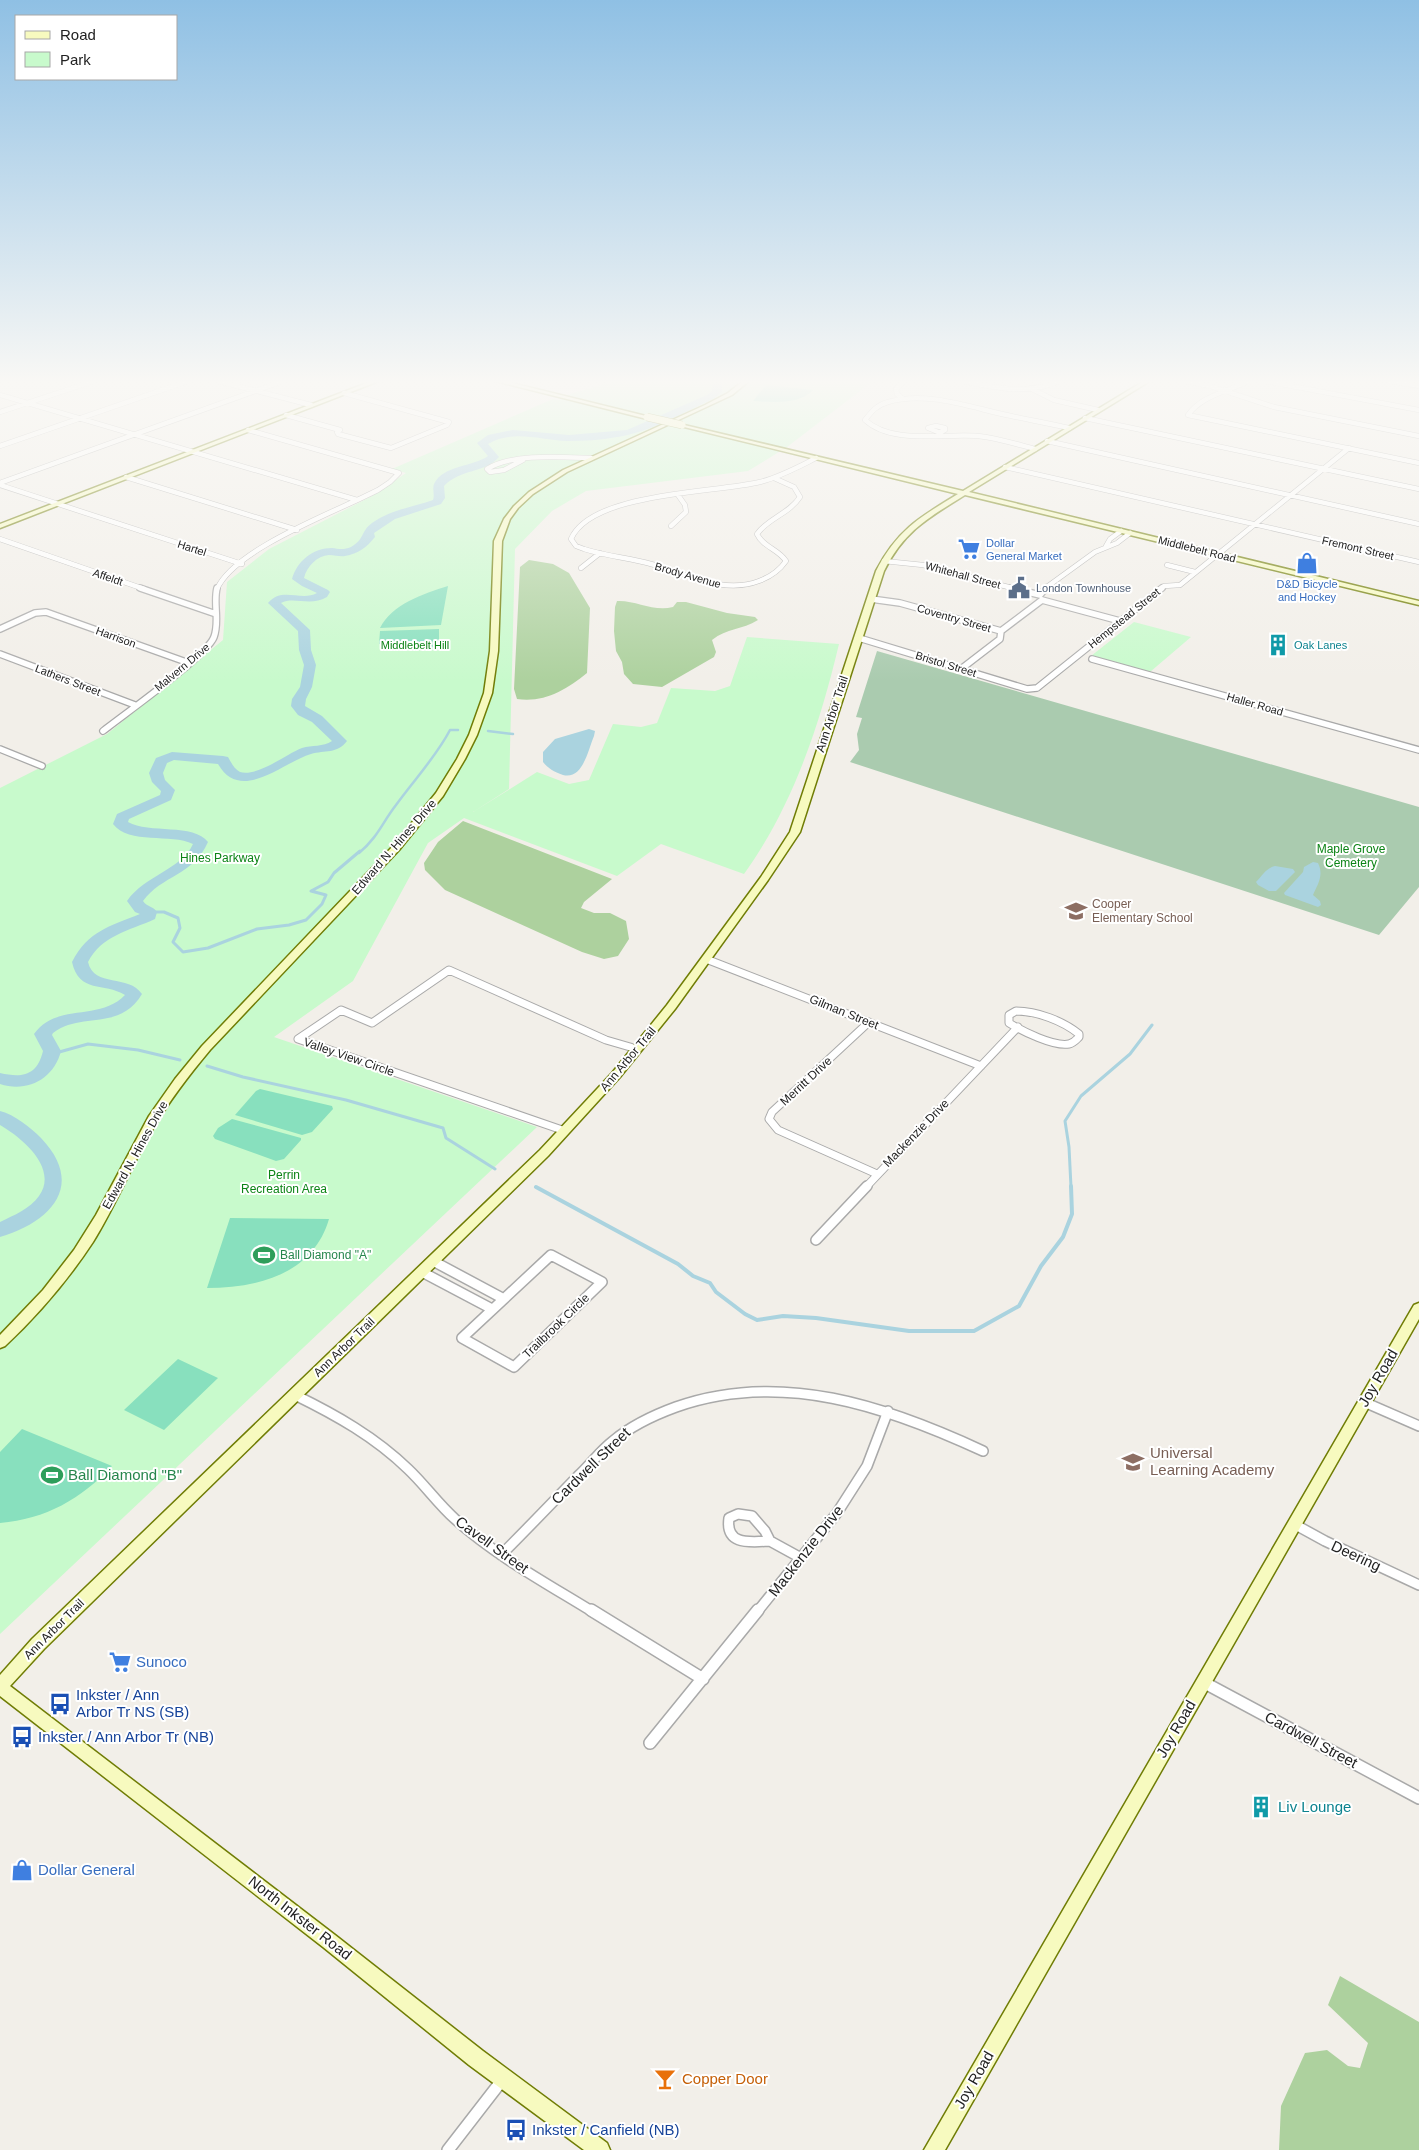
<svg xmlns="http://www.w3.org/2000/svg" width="1419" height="2150" font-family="Arial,sans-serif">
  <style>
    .forest { fill: #add19e }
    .cemetery { fill: #aacbaf }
    .park { fill: #c8facc }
    .pitch { fill: #88e0be }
    .water { fill: #aad3df }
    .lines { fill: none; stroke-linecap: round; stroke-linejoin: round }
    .stream-far2 { stroke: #aad3df; stroke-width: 2.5 }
    .stream-far1 { stroke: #aad3df; stroke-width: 3 }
    .stream { stroke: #aad3df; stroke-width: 4 }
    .river { fill: #aad3df; fill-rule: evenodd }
    .street-far4-casing { stroke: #a9a9a9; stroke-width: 5.5 }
    .street-far3-casing { stroke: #a9a9a9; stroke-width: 8 }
    .street-far2-casing { stroke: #a9a9a9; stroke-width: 9 }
    .street-far1-casing { stroke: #a9a9a9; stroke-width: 12 }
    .street-casing { stroke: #a9a9a9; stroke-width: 14 }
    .secondary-casing { stroke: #707d05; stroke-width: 3 }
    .street-far4 { stroke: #fff; stroke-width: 4.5 }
    .street-far3 { stroke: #fff; stroke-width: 5.5 }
    .street-far2 { stroke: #fff; stroke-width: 7 }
    .street-far1 { stroke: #fff; stroke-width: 9 }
    .street { stroke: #fff; stroke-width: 11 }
    .secondary { fill: #f7fabf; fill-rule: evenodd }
    .secondary-bridge-casing { stroke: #707d05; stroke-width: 8; stroke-linecap: butt }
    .secondary-bridge { stroke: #f7fabf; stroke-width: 7 }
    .labels { text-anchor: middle; stroke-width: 4; stroke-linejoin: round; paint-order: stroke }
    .far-shop-label { font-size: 11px; fill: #366cbe; stroke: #fff; text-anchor: start }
    .far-street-label { font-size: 11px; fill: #222; stroke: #fff }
    .far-service-label { font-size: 11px; fill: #4e5e75; stroke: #fff; text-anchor: start }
    .far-park-label { font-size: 11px; fill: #0c8416; stroke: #fff }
    .far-culture-label { font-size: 11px; fill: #0d838f; stroke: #fff; text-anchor: start }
    .street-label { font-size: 12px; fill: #222; stroke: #fff }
    .park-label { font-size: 12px; fill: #0c8416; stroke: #fff }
    .education-label { font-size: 12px; fill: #785e54; stroke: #fff; text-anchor: start }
    .leisure-label { font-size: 12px; fill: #27864d; stroke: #fff; text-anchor: start }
    .near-street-label { font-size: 15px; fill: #222; stroke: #fff }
    .near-education-label { font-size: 15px; fill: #785e54; stroke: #fff; text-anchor: start }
    .near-leisure-label { font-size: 15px; fill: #27864d; stroke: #fff; text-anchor: start }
    .near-shop-label { font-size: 15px; fill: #366cbe; stroke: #fff; text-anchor: start }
    .near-transit-label { font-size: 15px; fill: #164399; stroke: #fff; text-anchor: start }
    .near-culture-label { font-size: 15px; fill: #0d838f; stroke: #fff; text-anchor: start }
    .near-food-label { font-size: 15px; fill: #c56008; stroke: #fff; text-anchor: start }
  </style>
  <rect width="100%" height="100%" fill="#f2efe9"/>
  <path class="forest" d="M529,560l24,4 16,9 21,35 -3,65c-21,17 -43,30 -70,26l-3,-10 6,-122z
    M617,601c19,-1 36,11 56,6l4,-5h9l41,11 28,4 3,3c-16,10 -31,8 -46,20l4,12 -2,5 -52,30 -29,-3 -9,-10 -2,-12 -6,-11 -2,-20 1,-24z
    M463,821l149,58 -28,23 -3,6 13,5h16l16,8 3,18 -11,17 -14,3 -22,-7 -137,-62 -20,-20 -1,-7 14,-21z
    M1340,1976l79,46v128h-140l2,-44 24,-53 22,-3 21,16 12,2 8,-25 -40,-38z"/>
  <path class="cemetery" d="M877,651l542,156v80l-40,48 -529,-173 9,-12 -2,-16 5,-16 -6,-1z"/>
  <path class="park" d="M615,381h258l-86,66 -39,24 -162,20 -34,20 -37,38 -6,240 -36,23 64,-40 32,12 20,-4 24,-56 28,3 16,-4 14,-35 44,3 15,-5 17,-49 92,7c-19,80 -46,162 -95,230l-83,-30 -44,32 -153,-58 -36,25 -75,138 -79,56 263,90 -537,507v-846l107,-54 116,-94 4,-58 42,-33 103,-53 34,-23 -14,-4 161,-70 6,1 14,-7z
    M1134,622l57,15 -41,35 -59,-16z"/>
  <path class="pitch" d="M766,385l47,5c-13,15 -42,12 -60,11z
    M448,586l-7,39 -61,3c12,-24 43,-34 68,-42z
    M439,629v20c-20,1 -40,-4 -60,-5l1,-13z
    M260,1089l72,17 1,3 -21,23 -10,3 -67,-20 21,-24z
    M232,1119l69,19v2l-17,19 -8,2 -61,-22 -2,-3 5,-8z
    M230,1218l99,1c-16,55 -71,69 -122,69z
    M178,1359l40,19 -54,52 -40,-20z
    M22,1429l90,37c-31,33 -66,53 -112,57v-71z"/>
  <path class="water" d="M589,729l6,2 -1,5c-6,14 -11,44 -31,39 -9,-3 -15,-7 -20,-13v-10l12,-13z
    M1313,862l5,1c6,12 0,21 -5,32l7,6 1,4 -3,2 -33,-12 -1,-2 19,-21 1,-5z
    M1275,866l18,3 2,3 -19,19h-7l-11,-6 -2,-3c7,-7 10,-14 19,-16z"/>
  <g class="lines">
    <path class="stream-far2" d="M488,731l25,3
      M359,853c19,-16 23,-30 37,-48 18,-25 40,-48 54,-75h8"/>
    <path class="stream-far1" d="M149,912h15l14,6 2,10 -7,14 10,10 25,-4 49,-19 32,-4 17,-5 16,-16 4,-9 -15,-4 17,-9 6,-9 26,-22
      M52,1054l36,-10 50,6 42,10
      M207,1066l36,11 103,23 97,28 3,10 49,31
      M1071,1187l-2,-40 -4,-26 16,-25 49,-42 22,-29"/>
    <path class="stream" d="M536,1187l142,77 15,12 17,7 6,9 29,22 12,6 26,-4 33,2 93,13h65l45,-25 22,-40 22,-29 9,-23 -1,-28"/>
    <path class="river" d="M713,381h9v11l-9,7c-31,14 -62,33 -96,38 -16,3 -33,4 -50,4 -26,-1 -55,-12 -79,3l11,13c-14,16 -39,12 -55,29l1,12 -4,6 -46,15 -21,14 1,4c-8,10 -17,17 -30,19 -5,1 -10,-1 -16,-1 -12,1 -22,11 -25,23l24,12 2,2 -3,5c-17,10 -33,-1 -46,6l29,27 1,20 5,15 -4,22 -6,12 -1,7 17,10 25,25c-10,13 -22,9 -36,13 -28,8 -70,50 -93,10l-44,-4 -7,3 -4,10 2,7 10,10 -4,10 -42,19 -1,3c21,12 66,1 80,20 -15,34 -46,33 -65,59 4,6 10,5 14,11l-2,7c-26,12 -53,16 -67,43 6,26 41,12 54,32 -23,38 -60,17 -89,39l-1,2 9,16c-7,28 -34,42 -61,33v-11c22,5 37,3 43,-22l-9,-17c23,-32 65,-12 91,-39 -21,-13 -46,-1 -53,-33 16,-31 38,-36 68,-48l-5,-2 -8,-11c18,-26 54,-31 66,-57 -22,-11 -64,1 -80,-20l4,-10 43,-19 1,-4 -9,-9 -3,-9 7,-15 16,-6 51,4 5,1c3,5 6,12 12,15 18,5 46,-18 62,-24 10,-3 21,-1 30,-7l-20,-19 -14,-7 -7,-9 1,-7 8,-12 4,-22 -5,-15 -1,-19 -30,-28c14,-17 33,-1 49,-10l-15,-7 -10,-7c5,-18 21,-31 40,-31 7,1 12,2 19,-1 14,-8 9,-15 21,-24 18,-13 41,-16 61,-23 2,-5 -1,-11 1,-16 9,-19 39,-17 54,-28l-11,-13 11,-8 25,-5 56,5 58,-5 80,-35 5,-4z
      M0,1111c15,4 30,16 41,27 45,47 10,84 -41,99v-15c14,-7 30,-13 39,-26 20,-28 -18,-59 -39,-71z"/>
    <g class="street-far4-casing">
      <path id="street-far4" d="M218,381l93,24
        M963,381c33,7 65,14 97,0
        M1185,381l25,5 64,21 145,29
        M1248,381c-20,11 -46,14 -60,34l231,48
        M1265,381l154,29
        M1389,381l30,5
        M1030,388l24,12 44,10
        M0,395l357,105
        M903,399l-6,-5 -1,-5 8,-8
        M0,412l94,-31
        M286,415l54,15 -3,2 1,2 53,14 56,-23 2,-3 -105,-29
        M1085,418l334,71
        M938,432l-10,-4 8,-2 9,2v2l-6,3
        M1047,441l372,83
        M0,446l188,-65
        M1035,449c-19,-5 -38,-11 -57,-13 -34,-3 -86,9 -113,-16 7,-9 12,-15 23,-18 36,-11 79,4 114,12 22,5 45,9 67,14
        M523,460l-19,10 -14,2 -3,-3c25,-16 75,-12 104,-11
        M1005,467l414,95
        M126,477l171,53
        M774,478l20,9 6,10c-11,17 -32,21 -43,37 6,13 21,15 29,27 -7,10 -16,16 -27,20 -37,14 -72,-8 -108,-17 -22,-6 -45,-8 -67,-15l-8,-3 -5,-7c20,-47 144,-46 189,-57 20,-5 38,-15 56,-24
        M0,483l283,-102
        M0,485l242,79
        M671,526l15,-14 -1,-7 -7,-10
        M0,539l144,50
        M1106,546l4,-7 11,-8
        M884,561l39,4 93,24
        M1167,565l28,7
        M581,568l19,-15
        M217,589c18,-41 121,-78 161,-99l12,-8 9,-9 -151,-43
        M1044,589l51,-37 22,-9 13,-10
        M1160,589l4,-3 16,-1 169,-137"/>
    </g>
    <g class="street-far3-casing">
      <path id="street-far3" d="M140,588l76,26
        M1011,588l29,7
        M1040,595l6,-7
        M871,599l29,4 101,28
        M1042,600l78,21
        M0,629l35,-16 11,-1 143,51
        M859,638l168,51 10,-1 125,-100
        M0,654l135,51
        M1092,659l327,91
        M961,669l39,-30 1,-8 41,-31
        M103,731c20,-16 104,-75 111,-94 6,-16 -1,-33 3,-49
        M0,749l42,17"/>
    </g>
    <g class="street-far2-casing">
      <path id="street-far2" d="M706,959l275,107
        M1016,1011c21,0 47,10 63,23v3c-3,3 -5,6 -10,7 -15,3 -47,-13 -60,-21v-8z
        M869,1022l-97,90 -3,7 9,11 99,44
        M565,1131l-267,-92 43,-29 31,13 77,-53 157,70 31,9
        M866,1187l152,-160"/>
    </g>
    <g class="street-far1-casing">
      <path id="street-far1" d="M816,1240l51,-54
        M551,1255l51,27 -88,85 -52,-29z
        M433,1261l71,38
        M422,1272l70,37
        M295,1395c41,20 80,42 113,74 17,16 30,35 47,50 41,37 91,64 138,93
        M1364,1402l55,24
        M738,1514l14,2 13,15 5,10c-20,1 -45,5 -41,-23z
        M1294,1524l31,17 94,44
        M770,1541l31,17
        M501,1555c26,-26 51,-52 77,-79 12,-11 22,-25 35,-35 18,-15 41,-26 63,-34 105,-37 210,-1 307,44
        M757,1612l80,-99 30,-47 21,-55"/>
    </g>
    <g class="street-casing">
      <path id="street" d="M591,1610l112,69
        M1203,1682l216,116
        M650,1743l108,-133
        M448,2150l55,-71"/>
    </g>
    <g class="secondary-casing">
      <path id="secondary" d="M372,381h7l-379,147v-4z
        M495,381h9l146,36 -3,2z
        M743,381h6l-17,14 -165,77 -34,22 -15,14 -8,11 -8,22 -4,110 -6,42 -15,42 -12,24 -22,37 -44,54 -189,200c-21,25 -40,50 -56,77 -22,37 -38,78 -61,115 -25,38 -55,73 -88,104l-5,2v-13l43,-45 31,-40 22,-35 53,-99 26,-37 27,-33 191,-200 43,-53 21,-34 12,-24 15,-42 6,-42 4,-110 10,-22 10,-13 15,-14 34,-22 142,-65 23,-12z
        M1144,381h6l-181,111 450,109v4l-454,-110c-37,23 -61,36 -81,76l-84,261 -32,48 -93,129 -55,68 -72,79 -504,493 -34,37 325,249 148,116 124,92 3,7h-26l-115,-85 -146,-118 -323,-251v-21l32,-36 508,-489 72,-77 55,-68 94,-128 29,-45 86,-261c21,-41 44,-54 82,-77l-278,-68v-2l283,67z
        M1419,1303v16l-474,831h-21l490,-845z"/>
    </g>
    <use href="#street-far4" class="street-far4"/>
    <use href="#street-far3" class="street-far3"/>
    <use href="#street-far2" class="street-far2"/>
    <use href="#street-far1" class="street-far1"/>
    <use href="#street" class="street"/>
    <use href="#secondary" class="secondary"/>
    <g class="secondary-bridge-casing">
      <path id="secondary-bridge" d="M647,417l35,8"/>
    </g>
    <use href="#secondary-bridge" class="secondary-bridge"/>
  </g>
  <linearGradient id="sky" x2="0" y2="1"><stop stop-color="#8fc0e4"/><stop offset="0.56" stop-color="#f9f8f5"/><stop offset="1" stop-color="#f9f8f5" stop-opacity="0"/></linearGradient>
  <rect width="1419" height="682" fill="url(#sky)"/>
  <defs>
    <g id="supermarket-bare" transform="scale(1.725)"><path d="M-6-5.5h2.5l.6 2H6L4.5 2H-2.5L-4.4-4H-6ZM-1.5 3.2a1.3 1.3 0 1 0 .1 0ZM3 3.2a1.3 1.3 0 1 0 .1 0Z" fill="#3f7fe0" stroke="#fff" stroke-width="2.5" paint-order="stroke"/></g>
    <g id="shop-bare" transform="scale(1.725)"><path d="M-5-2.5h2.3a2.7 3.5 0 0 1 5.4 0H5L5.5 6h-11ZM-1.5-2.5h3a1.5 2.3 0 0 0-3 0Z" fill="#3f7fe0" stroke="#fff" stroke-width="2.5" paint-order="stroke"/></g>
    <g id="civic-bare" transform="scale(1.725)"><path d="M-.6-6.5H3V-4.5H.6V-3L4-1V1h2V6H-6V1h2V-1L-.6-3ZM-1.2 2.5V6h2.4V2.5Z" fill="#5c6f8a" stroke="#fff" stroke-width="2.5" paint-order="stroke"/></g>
    <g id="building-bare" transform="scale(1.725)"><path d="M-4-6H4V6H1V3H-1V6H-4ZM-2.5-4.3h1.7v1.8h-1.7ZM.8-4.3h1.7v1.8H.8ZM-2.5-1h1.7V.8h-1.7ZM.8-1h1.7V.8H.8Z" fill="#0f9aa8" stroke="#fff" stroke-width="2.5" paint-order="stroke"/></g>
    <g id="school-bare" transform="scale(1.725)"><path d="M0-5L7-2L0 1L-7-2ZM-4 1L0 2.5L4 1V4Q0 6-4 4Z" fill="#8d6e63" stroke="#fff" stroke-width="2.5" paint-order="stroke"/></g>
    <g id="stadium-bare" transform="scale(1.725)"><path d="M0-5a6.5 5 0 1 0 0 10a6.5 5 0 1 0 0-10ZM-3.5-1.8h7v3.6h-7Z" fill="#2e9e5b" stroke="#fff" stroke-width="2.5" paint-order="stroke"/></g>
    <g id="bus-bare" transform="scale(1.725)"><path d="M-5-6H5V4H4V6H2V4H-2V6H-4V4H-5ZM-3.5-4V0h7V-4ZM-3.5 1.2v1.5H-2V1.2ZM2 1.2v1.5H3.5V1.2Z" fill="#1a4fb4" stroke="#fff" stroke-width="2.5" paint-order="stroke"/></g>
    <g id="bar-bare" transform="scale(1.725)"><path d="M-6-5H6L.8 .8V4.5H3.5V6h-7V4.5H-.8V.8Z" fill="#e8710a" stroke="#fff" stroke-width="2.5" paint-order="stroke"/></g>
  </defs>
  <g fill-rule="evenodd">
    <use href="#supermarket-bare" x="969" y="549"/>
    <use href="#shop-bare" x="1307" y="563"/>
    <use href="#civic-bare" x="1019" y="588"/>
    <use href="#building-bare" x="1278" y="645"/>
    <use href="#school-bare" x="1076" y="911"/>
    <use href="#stadium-bare" x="264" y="1255"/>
    <use href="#school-bare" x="1133" y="1462"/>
    <use href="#stadium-bare" x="52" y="1475"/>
    <use href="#supermarket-bare" x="120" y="1662"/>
    <use href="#bus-bare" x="60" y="1704"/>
    <use href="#bus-bare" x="22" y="1737"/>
    <use href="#building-bare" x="1261" y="1807"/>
    <use href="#shop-bare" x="22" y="1870"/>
    <use href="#bar-bare" x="665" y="2079"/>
    <use href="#bus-bare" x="516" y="2130"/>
  </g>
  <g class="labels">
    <g class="far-shop-label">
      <text x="986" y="547">Dollar<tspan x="986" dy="13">General Market</tspan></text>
      <text x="1307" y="588" text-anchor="middle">D&amp;D Bicycle<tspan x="1307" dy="13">and Hockey</tspan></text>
    </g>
    <g class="far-street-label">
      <text transform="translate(192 548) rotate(18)" y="4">Hartel</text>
      <text transform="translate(1358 548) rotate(13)" y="4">Fremont Street</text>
      <text transform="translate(1197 549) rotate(14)" y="4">Middlebelt Road</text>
      <text transform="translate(688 575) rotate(16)" y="4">Brody Avenue</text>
      <text transform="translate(963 575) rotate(15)" y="4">Whitehall Street</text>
      <text transform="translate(108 577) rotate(19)" y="4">Affeldt</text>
      <text transform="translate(954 618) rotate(16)" y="4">Coventry Street</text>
      <text transform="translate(1124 618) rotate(-39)" y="4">Hempstead Street</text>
      <text transform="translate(116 637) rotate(20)" y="4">Harrison</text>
      <text transform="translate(946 664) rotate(17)" y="4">Bristol Street</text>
      <text transform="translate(182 667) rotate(-40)" y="4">Malvern Drive</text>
      <text transform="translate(68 680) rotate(21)" y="4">Lathers Street</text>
      <text transform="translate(1255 704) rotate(16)" y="4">Haller Road</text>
    </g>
    <g class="far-service-label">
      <text x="1036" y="592">London Townhouse</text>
    </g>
    <g class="far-park-label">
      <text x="415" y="649">Middlebelt Hill</text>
    </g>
    <g class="far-culture-label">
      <text x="1294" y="649">Oak Lanes</text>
    </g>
    <g class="street-label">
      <text transform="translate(832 714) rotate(-72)" y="4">Ann Arbor Trail</text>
      <text transform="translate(394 847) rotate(-49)" y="4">Edward N. Hines Drive</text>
      <text transform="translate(844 1012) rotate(22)" y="4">Gilman Street</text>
      <text transform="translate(349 1057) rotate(19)" y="4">Valley View Circle</text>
      <text transform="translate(628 1059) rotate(-50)" y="4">Ann Arbor Trail</text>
      <text transform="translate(806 1081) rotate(-43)" y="4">Merritt Drive</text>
      <text transform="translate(916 1133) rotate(-46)" y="4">Mackenzie Drive</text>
      <text transform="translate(135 1155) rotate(-61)" y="4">Edward N. Hines Drive</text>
      <text transform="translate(556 1326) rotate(-44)" y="4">Trailbrook Circle</text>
      <text transform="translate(344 1347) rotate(-44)" y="4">Ann Arbor Trail</text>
      <text transform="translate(54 1629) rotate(-45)" y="4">Ann Arbor Trail</text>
    </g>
    <g class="park-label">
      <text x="1351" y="853">Maple Grove<tspan x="1351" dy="14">Cemetery</tspan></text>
      <text x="220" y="862">Hines Parkway</text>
      <text x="284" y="1179">Perrin<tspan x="284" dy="14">Recreation Area</tspan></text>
    </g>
    <g class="education-label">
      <text x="1092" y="908">Cooper<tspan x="1092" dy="14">Elementary School</tspan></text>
    </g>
    <g class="leisure-label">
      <text x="280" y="1259">Ball Diamond "A"</text>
    </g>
    <g class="near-street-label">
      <text transform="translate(1378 1378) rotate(-60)" y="5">Joy Road</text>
      <text transform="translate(591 1466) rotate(-44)" y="5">Cardwell Street</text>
      <text transform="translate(492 1545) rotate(36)" y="5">Cavell Street</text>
      <text transform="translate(806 1551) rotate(-52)" y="5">Mackenzie Drive</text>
      <text transform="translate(1356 1556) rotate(25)" y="5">Deering</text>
      <text transform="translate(1176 1729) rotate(-60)" y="5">Joy Road</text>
      <text transform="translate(1311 1740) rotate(28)" y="5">Cardwell Street</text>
      <text transform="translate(300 1918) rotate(38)" y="5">North Inkster Road</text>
      <text transform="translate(974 2080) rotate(-60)" y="5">Joy Road</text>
    </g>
    <g class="near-education-label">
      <text x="1150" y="1458">Universal<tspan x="1150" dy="17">Learning Academy</tspan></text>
    </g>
    <g class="near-leisure-label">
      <text x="68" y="1480">Ball Diamond "B"</text>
    </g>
    <g class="near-shop-label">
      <text x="136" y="1667">Sunoco</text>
      <text x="38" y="1875">Dollar General</text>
    </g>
    <g class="near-transit-label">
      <text x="76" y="1700">Inkster / Ann<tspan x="76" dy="17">Arbor Tr NS (SB)</tspan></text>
      <text x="38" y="1742">Inkster / Ann Arbor Tr (NB)</text>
      <text x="532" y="2135">Inkster / Canfield (NB)</text>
    </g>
    <g class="near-culture-label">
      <text x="1278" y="1812">Liv Lounge</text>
    </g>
    <g class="near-food-label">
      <text x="682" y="2084">Copper Door</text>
    </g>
  </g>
  <rect x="15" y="15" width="162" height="65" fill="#ffffff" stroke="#a7a7a7"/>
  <rect x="25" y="31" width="25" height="8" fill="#f7fabf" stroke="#a7a7a7"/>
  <text x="60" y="40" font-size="15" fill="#222222">Road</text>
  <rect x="25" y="52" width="25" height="15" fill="#c8facc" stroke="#a7a7a7"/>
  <text x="60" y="65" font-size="15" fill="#222222">Park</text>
</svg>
